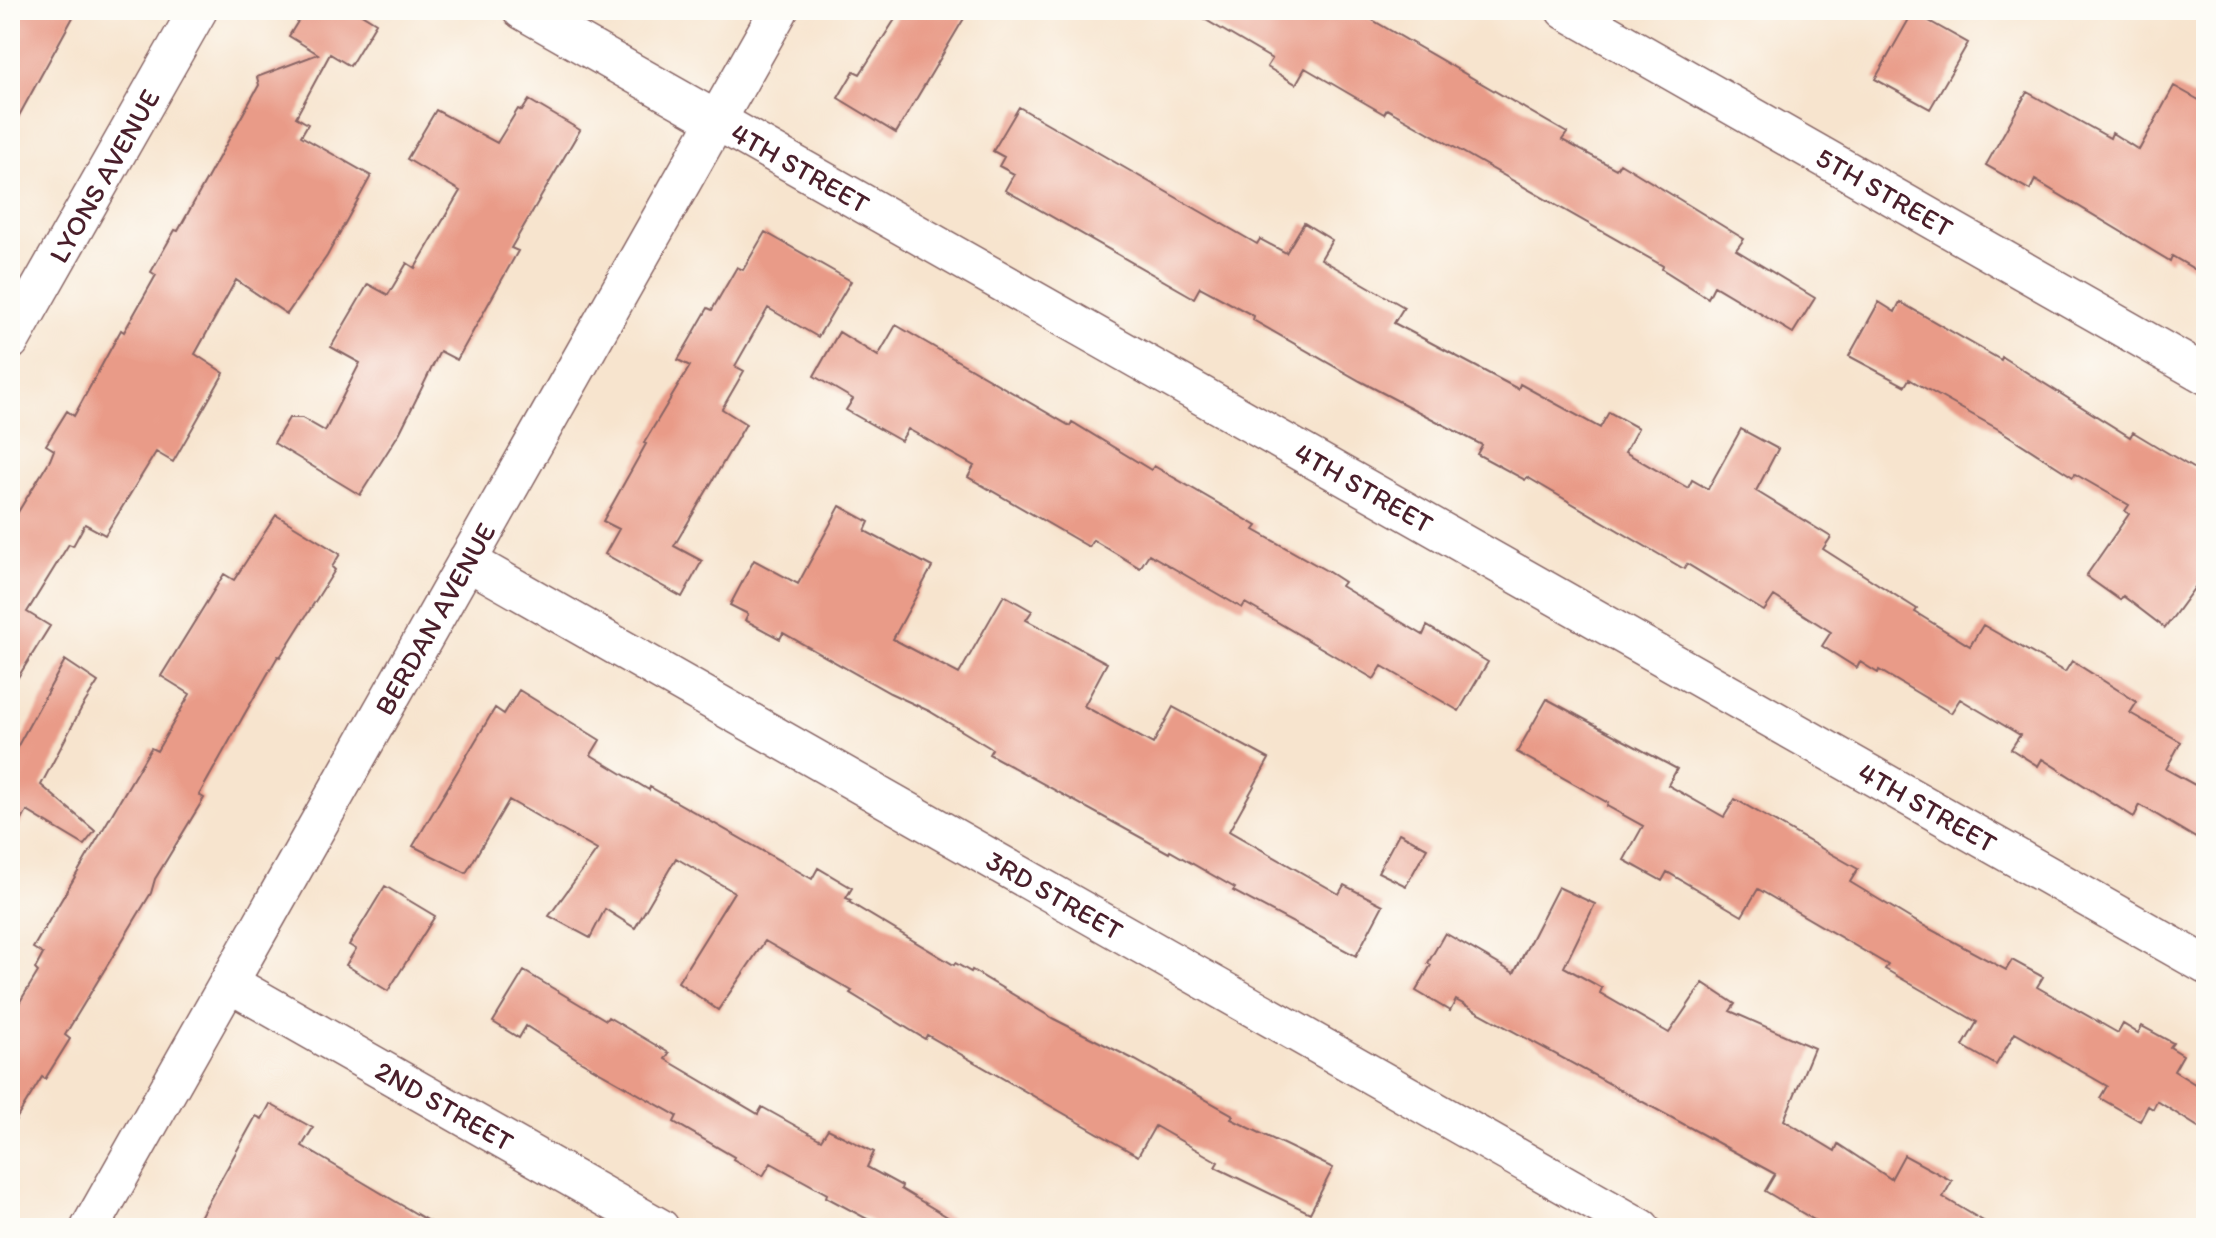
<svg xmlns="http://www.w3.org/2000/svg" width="2216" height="1238" font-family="Itim,sans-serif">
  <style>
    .building { fill: #e99b88 }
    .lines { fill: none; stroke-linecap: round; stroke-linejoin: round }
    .street-casing { stroke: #876464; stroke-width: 41 }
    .street { stroke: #fff; stroke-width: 38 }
    .labels { text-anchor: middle; stroke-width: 8; stroke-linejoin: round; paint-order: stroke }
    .street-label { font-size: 28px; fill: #4a1f2b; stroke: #fdfcf7 }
  </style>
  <rect width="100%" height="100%" fill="#fdfcf7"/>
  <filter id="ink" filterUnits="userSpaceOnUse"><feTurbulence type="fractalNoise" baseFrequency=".0125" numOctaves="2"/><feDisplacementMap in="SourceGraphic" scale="16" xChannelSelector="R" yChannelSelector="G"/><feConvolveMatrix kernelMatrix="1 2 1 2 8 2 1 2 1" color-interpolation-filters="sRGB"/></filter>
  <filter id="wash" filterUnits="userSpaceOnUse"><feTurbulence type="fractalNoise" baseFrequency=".006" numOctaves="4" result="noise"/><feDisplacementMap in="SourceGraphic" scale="32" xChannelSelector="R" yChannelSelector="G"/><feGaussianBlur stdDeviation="1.8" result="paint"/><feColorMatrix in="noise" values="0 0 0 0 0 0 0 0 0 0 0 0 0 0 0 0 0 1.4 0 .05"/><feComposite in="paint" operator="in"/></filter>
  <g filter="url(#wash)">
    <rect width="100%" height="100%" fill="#f7e4ce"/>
    <g id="blocks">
      <path class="building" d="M10,10h67l-67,122z
        M305,10h50l21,13 -26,43 -20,-12 -34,63 12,7 -7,12 70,40 -44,80 -40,58 -51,-34 -41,74 29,19 -51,89 -17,-10 -51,83 -20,-11 -12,22 -4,-2 -42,68 23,14 -40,64v-165l40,-65 4,-10 -8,-5 21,-34 7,5 47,-86 3,2 32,-57 -5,-3 24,-42 3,1 81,-146 -2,-8 61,-23 -29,-18z
        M901,10h68l-73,123 -58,-35 16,-27 6,3z
        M1189,10h166l212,123 -5,7 54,29 4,-6 124,76 -8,11 79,48 -22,35 -79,-47 -6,12 -46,-29 1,-3 -276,-157 -3,5 -79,-46 -9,16 -29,-17 5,-8z
        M1913,12l55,31 -38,66 -55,-30z
        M2174,86l32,18v148l-10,18 -24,-14 -2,5 -135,-81 -5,10 -44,-25 41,-73 83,46 2,-5 27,17z
        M529,100l51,30 -69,118 7,3 -61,109 -17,-9 -40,81 -40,63 -86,-52 15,-25h13l23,13 35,-68 -29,-16 37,-63 20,11 19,-32 8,5 45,-77 -53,-32 29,-49 61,33 21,-34 4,2z
        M1019,107l238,137 3,-5 26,14 18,-30 28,17 -11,19 83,48 -10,16 124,66 2,-5 80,44 9,-16 29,16 -13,24 63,36 4,-8 16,9 33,-60 37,20 -22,42 75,46 -8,12 94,60 -2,3 55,34 13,-21 82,47 7,-11 65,41 -7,11 51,29 -15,27 40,22v53l-66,-39 -6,12 -92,-58 -4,7 -27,-17 9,-14 -60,-36 -9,14 -72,-43 -1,3 -18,-11 -3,6 -35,-22 9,-14 -57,-36 -10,15 -77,-47 -3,5 -157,-92 -2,3 -48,-26 5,-9 -122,-64 -107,-61 1,-4 -54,-29 -6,11 -189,-108 9,-16 -15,-8 5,-9 -11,-6z
        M765,232l86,49 -33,56 -50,-29 -33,58 9,5 -22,38 24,15 -72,122 28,15 -20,36 -77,-43 14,-25 -16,-8 43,-77 -2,-1 46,-77 -12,-6 30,-52 4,2 25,-43 6,3z
        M1879,302l16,10 5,-10 101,58 1,-3 128,80 3,-5 73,44v96l-41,56 -42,-32 -3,4 -34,-24 43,-62 -4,-3 4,-6 -54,-31 -2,3 -75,-48 -89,-50 -4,7 -56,-30z
        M896,325l174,101 2,-4 79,48 3,-4 103,60 -3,4 73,41 17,11 -3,4 82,49 4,-9 61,36 -29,49 -77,-45 -8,13 -129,-76 -3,5 -93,-54 -9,14 -47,-28 -4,7 -121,-70 6,-11 -66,-37 -7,12 -55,-31 7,-11 -39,-23 25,-44 39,24z
        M840,506l29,16 -4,9 67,36 -39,72 66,35 45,-79 28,16 -6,9 81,43 -23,43 69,38 20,-37 96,52 -40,72 110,63 5,-9 39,20 -27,51 -123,-65 2,-3 -65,-37 -1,2 -180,-99 3,-5 -63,-38 -39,-18 -107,-60 -3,6 -35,-19 3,-6 -18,-9 24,-45 44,24z
        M276,515l64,39 -8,13 3,3 -55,87 -2,-1 -34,59 -45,80 5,3 -49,81 -4,14 -86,142 5,4 -25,40 -3,-2 -32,52v-111l28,-46 -3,-3 8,-15 -10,-6 118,-200 6,3 33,-57 -29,-18 63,-102 10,6z
        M65,660l33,22 -16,25 -41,78 54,46 -11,14 -57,-34 -17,31v-82z
        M519,690l81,50 -9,15 58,35 1,-3 162,92 6,-11 34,20 -6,10 5,2 -2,2 105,63 1,-2 16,9 1,-2 82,49 81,41 98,55 -2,4 102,49 -23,45 -95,-46 3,-5 -63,-36 -17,30 -211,-121 -2,4 -75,-46 2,-2 -87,-50 -47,69 -40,-28 56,-90 -58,-34 -41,70 -30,-19 -15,29 -41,-22 48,-66 -88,-50 -43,73 -53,-27 82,-138 9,6z
        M1547,699l130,70 -9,16 56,32 11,-18 123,70 -8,13 63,38 93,50 6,-10 31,17 -6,10 81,46 5,-9 15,9 4,-7 31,17 -3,4 13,8 -9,16 32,20v41l-49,-31 -4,8 -5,-3 -8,15 -40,-23 7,-12 -92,-53 -19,32 -33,-19 14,-24 -92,-53 3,-4 -130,-76 -16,27 -75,-44 -5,9 -38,-21 19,-34 -36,-20 1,-3 -91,-51z
        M1399,833l28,15 -21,38 -28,-14z
        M385,886l50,30 -47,75 -42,-26 10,-16 -7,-4z
        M1558,887l37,17 -31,63 38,21 -2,5 69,40 34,-50 32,21 -5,7 84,37 -30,72 51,31 3,-7 53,35 13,-24 48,26 -9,16 52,31h-167l-63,-37 10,-17 -319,-174 -6,11 -34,-20 15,-26 -3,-2 17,-30 69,40z
        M524,971l82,49 2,-3 61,36 -4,6 93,55 4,-7 59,33 7,-11 46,23 -7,15 35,19 -1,3 65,39h-82l-58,-31 1,-3 -56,-31 -8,13 -30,-17 1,-2 -60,-35 3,-6 -95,-54 -56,-36 -7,12 -26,-16z
        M270,1104l43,24 -11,18 138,82h-246l62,-112 6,3z"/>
    </g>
  </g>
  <g filter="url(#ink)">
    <use href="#blocks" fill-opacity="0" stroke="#876464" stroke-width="2"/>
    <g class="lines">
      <g class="street-casing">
        <g id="street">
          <path id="s1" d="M522,10l1684,955"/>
          <path id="s2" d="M1565,10l641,365"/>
          <path id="s3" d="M10,341l188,-331"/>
          <path id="s4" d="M467,561l1174,667"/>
          <path id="s5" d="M229,983l431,245"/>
          <path id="s6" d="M90,1228l689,-1218"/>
        </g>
      </g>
      <use href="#street" class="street"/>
    </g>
  </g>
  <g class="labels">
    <g class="street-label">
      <text dy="10" stroke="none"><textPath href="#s1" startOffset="320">4TH STREET</textPath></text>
      <text dy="10" stroke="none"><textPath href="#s3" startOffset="190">LYONS AVENUE</textPath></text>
      <text dy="10" stroke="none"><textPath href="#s2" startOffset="368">5TH STREET</textPath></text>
      <text dy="10" stroke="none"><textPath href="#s1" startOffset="968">4TH STREET</textPath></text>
      <text dy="10" stroke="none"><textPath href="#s6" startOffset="700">BERDAN AVENUE</textPath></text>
      <text dy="10" stroke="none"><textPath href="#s1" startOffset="1616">4TH STREET</textPath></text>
      <text dy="10" stroke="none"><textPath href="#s4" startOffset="676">3RD STREET</textPath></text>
      <text dy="10" stroke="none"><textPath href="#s5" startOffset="248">2ND STREET</textPath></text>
    </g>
  </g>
  <rect width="2216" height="1238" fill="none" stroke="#fdfcf7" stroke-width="40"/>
</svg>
